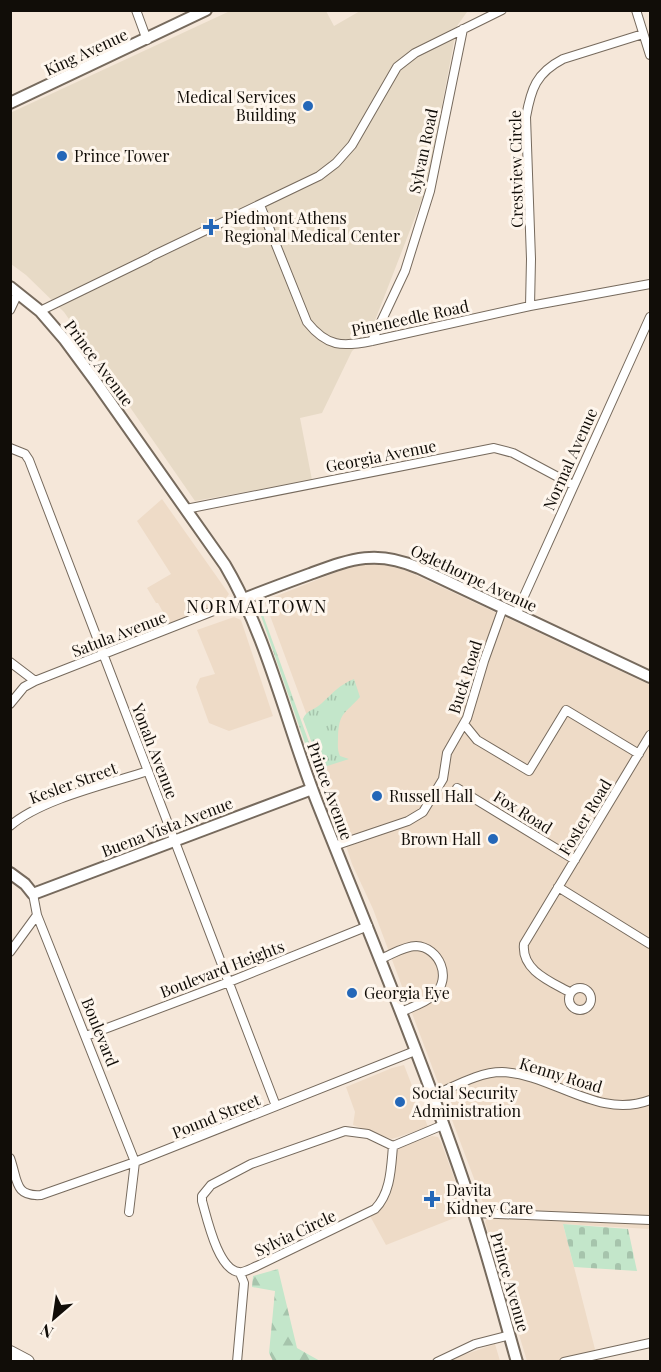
<svg xmlns="http://www.w3.org/2000/svg" width="661" height="1372" font-family="'Playfair Display',serif">
  <style>
    .built { fill: #eedbc7 }
    .medical { fill: #e7dac6 }
    .grass { fill: url(#grass-tufts) }
    .forest { fill: url(#forest-firs) }
    .cemetery { fill: url(#cemetery-stones) }
    .lines { fill: none; stroke-linecap: round; stroke-linejoin: round }
    .street-casing { stroke: #766a5d; stroke-width: 10 }
    .secondary-casing { stroke: #766a5d; stroke-width: 14 }
    .highway-casing { stroke: #766a5d; stroke-width: 16 }
    .street { stroke: #fff; stroke-width: 8 }
    .secondary { stroke: #fff; stroke-width: 10 }
    .highway { stroke: #fff; stroke-width: 14 }
    .poi-dot { fill: #2467b8; stroke: #fef6ed; stroke-width: 2 }
    .labels { text-anchor: middle; stroke-width: 6; stroke-linejoin: round; paint-order: stroke }
    .street-label { font-size: 16px; fill: #110d08; stroke: #fef6ed }
    .poi-label { font-size: 16px; fill: #110d08; stroke: #fef6ed; text-anchor: start }
    .neighbourhood-label { font-size: 18px; letter-spacing: 1.5px; fill: #110d08; stroke: #fef6ed }
  </style>
  <defs>
    <pattern id="grass-tufts" width="24" height="20" patternUnits="userSpaceOnUse" patternTransform="scale(1.5)"><rect width="24" height="20" fill="#c3e6ca"/><path d="M3 7l-1-3M5 7V3M7 7l1-3M15 17l-1-3M17 17v-4M19 17l1-3" fill="none" stroke="#a6c4ac"/></pattern>
    <pattern id="forest-firs" width="22" height="20" patternUnits="userSpaceOnUse" patternTransform="scale(1.5)"><rect width="22" height="20" fill="#c3e6ca"/><path d="M5 1l3.5 6h-7zM16 11l3.5 6h-7z" fill="#a6c4ac"/></pattern>
    <pattern id="cemetery-stones" width="16" height="16" patternUnits="userSpaceOnUse" patternTransform="scale(1.5)"><rect width="16" height="16" fill="#c3e6ca"/><path d="M2 7V4a2 2 0 0 1 4 0v3zM10 15v-3a2 2 0 0 1 4 0v3z" fill="#a6c4ac"/></pattern>
  </defs>
  <rect width="100%" height="100%" fill="#f5e7d9"/>
  <path class="built" d="M162,499l67,95 -9,13 -50,18 -12,-22h-2l-9,-15 24,-14 -34,-53z
    M368,564l17,1 20,5 245,115v544l-87,-5 35,137h-71l-42,-139 3,-6 -115,-307 -21,-45 -31,-95 5,-2 -61,-165 4,-3 80,-32z
    M234,617l7,3 32,96 -44,15 -20,-8 -13,-36 4,-9 15,-4 -18,-44z
    M404,1065l24,62 -36,12 -39,-14 2,-13 -9,-25 46,-19z
    M432,1136l6,1 3,5 26,71 -81,32 -16,-29 13,-11 7,-10 5,-24 1,-20 3,-4z
    M495,1344l5,17 -55,1 4,-2z"/>
  <path class="medical" d="M230,11h96l8,15 26,-15 107,1 -10,14 -31,163 -57,147 -17,15 -30,62 -22,5 12,62 -117,21 -131,-189 -38,-37 -15,-11 -1,-151z"/>
  <path class="grass" d="M262,612l49,136 -4,1 -47,-136z
    M354,679l6,18c-15,17 -21,15 -22,40 0,7 -1,13 2,19l9,3 -28,9 -18,-49c3,-9 12,-9 19,-16 11,-10 17,-18 32,-24z"/>
  <path class="forest" d="M278,1269l19,79 23,13h-47l-4,-8 6,-62 -23,-4 1,-11z"/>
  <path class="cemetery" d="M563,1224l65,5 9,42 -63,-4z"/>
  <g class="lines">
    <g class="street-casing">
      <path id="street" d="M136,10l11,30
        M636,10l14,45
        M260,205l47,117c20,25 35,25 65,19l158,-35 120,-22
        M152,256l167,-80 17,-13 16,-18 45,-78 18,-14 87,-43
        M530,306l1,-47 -5,-142c5,-28 10,-44 37,-58l80,-25
        M10,310l8,-17
        M40,311l109,-53
        M372,341l33,-70 25,-80 33,-162
        M10,448l15,6 4,6 247,646
        M186,509l308,-61 19,5 60,32
        M516,614l134,-297
        M10,662l25,19
        M10,704l14,-17 11,-6 209,-82
        M464,724l13,16 52,31 37,-61 73,44
        M457,788l118,72
        M10,826c31,-27 98,-42 138,-55
        M334,846l74,-25 15,-9 20,-33 4,-26 20,-35 17,-57 19,-53
        M558,887l92,57
        M33,894l4,21 98,247 -6,50
        M10,952l27,-37
        M380,959c11,-4 24,-13 36,-13 23,1 37,32 18,49 -9,8 -22,12 -33,17
        M569 999a11 11 0 1 1 22 0a11 11 0 1 1-22 0Z
        M571,993c-19,-11 -50,-22 -47,-49l126,-209
        M86,1036l143,-54 139,-56
        M432,1096c22,-9 46,-24 70,-24 51,2 96,48 148,28
        M393,1146l-25,-12 -23,-3 -94,33 -40,21 -9,11v5c5,17 16,69 37,71 5,1 13,-4 18,-6l118,-57c16,-16 16,-42 18,-63l50,-21
        M10,1158c8,22 4,39 31,37l94,-33 280,-111
        M474,1213l176,7
        M237,1362l7,-79 -4,-10
        M437,1362l38,-18 35,-9
        M564,1362l86,-19"/>
    </g>
    <g class="secondary-casing">
      <path id="secondary" d="M10,103l196,-93
        M10,287l30,24 25,29 31,42 129,183c43,73 61,158 92,237 50,126 103,252 147,381 20,58 36,119 53,179
        M244,599c22,-9 44,-17 66,-25 41,-15 66,-25 109,-6l231,109
        M10,873l15,11 8,10 279,-105"/>
    </g>
    <g class="highway-casing">
      <path id="highway" d="M10,1353l17,9"/>
    </g>
    <use href="#street" class="street"/>
    <use href="#secondary" class="secondary"/>
    <use href="#highway" class="highway"/>
  </g>
  <g class="poi-dot">
    <circle cx="308" cy="106" r="6"/>
    <circle cx="62" cy="156" r="6"/>
    <path d="M208 218h6v6h6v6h-6v6h-6v-6h-6v-6h6z"/>
    <circle cx="377" cy="796" r="6"/>
    <circle cx="493" cy="839" r="6"/>
    <circle cx="352" cy="993" r="6"/>
    <circle cx="400" cy="1102" r="6"/>
    <path d="M429 1190h6v6h6v6h-6v6h-6v-6h-6v-6h6z"/>
  </g>
  <g class="labels">
    <g class="street-label">
      <text transform="translate(86 52) rotate(-25)" y="6">King Avenue</text>
      <text transform="translate(423 151) rotate(-78)" y="6">Sylvan Road</text>
      <text transform="translate(516 169) rotate(-91)" y="6">Crestview Circle</text>
      <text transform="translate(410 318) rotate(-12)" y="6">Pineneedle Road</text>
      <text transform="translate(99 363) rotate(53)" y="6">Prince Avenue</text>
      <text transform="translate(381 456) rotate(-11)" y="6">Georgia Avenue</text>
      <text transform="translate(570 459) rotate(-66)" y="6">Normal Avenue</text>
      <text transform="translate(474 578) rotate(25)" y="6">Oglethorpe Avenue</text>
      <text transform="translate(119 634) rotate(-21)" y="6">Satula Avenue</text>
      <text transform="translate(465 677) rotate(-72)" y="6">Buck Road</text>
      <text transform="translate(155 751) rotate(69)" y="6">Yonah Avenue</text>
      <text transform="translate(73 783) rotate(-20)" y="6">Kesler Street</text>
      <text transform="translate(330 791) rotate(70)" y="6">Prince Avenue</text>
      <text transform="translate(523 812) rotate(32)" y="6">Fox Road</text>
      <text transform="translate(585 817) rotate(-59)" y="6">Foster Road</text>
      <text transform="translate(167 827) rotate(-21)" y="6">Buena Vista Avenue</text>
      <text transform="translate(222 969) rotate(-21)" y="6">Boulevard Heights</text>
      <text transform="translate(100 1032) rotate(68)" y="6">Boulevard</text>
      <text transform="translate(561 1075) rotate(17)" y="6">Kenny Road</text>
      <text transform="translate(216 1116) rotate(-22)" y="6">Pound Street</text>
      <text transform="translate(295 1233) rotate(-25)" y="6">Sylvia Circle</text>
      <text transform="translate(510 1282) rotate(74)" y="6">Prince Avenue</text>
    </g>
    <g class="poi-label">
      <text x="296" y="103" text-anchor="end">Medical Services<tspan x="296" dy="18">Building</tspan></text>
      <text x="74" y="162">Prince Tower</text>
      <text x="224" y="224">Piedmont Athens<tspan x="224" dy="18">Regional Medical Center</tspan></text>
      <text x="389" y="802">Russell Hall</text>
      <text x="481" y="845" text-anchor="end">Brown Hall</text>
      <text x="364" y="999">Georgia Eye</text>
      <text x="412" y="1099">Social Security<tspan x="412" dy="18">Administration</tspan></text>
      <text x="446" y="1196">Davita<tspan x="446" dy="18">Kidney Care</tspan></text>
    </g>
    <g class="neighbourhood-label">
      <text x="257" y="613">NORMALTOWN</text>
    </g>
  </g>
  <rect width="661" height="1372" fill="none" stroke="#110d08" stroke-width="24"/>
  <g transform="translate(54 1318) rotate(209)" stroke="#fef6ed" stroke-width="4.5" paint-order="stroke">
  <path d="M0-4.5L10 22L0 15L-10 22Z" fill="#110d08"/>
  <text y="-9" font-size="16" font-weight="bold" text-anchor="middle" fill="#110d08">N</text>
  </g>
</svg>
